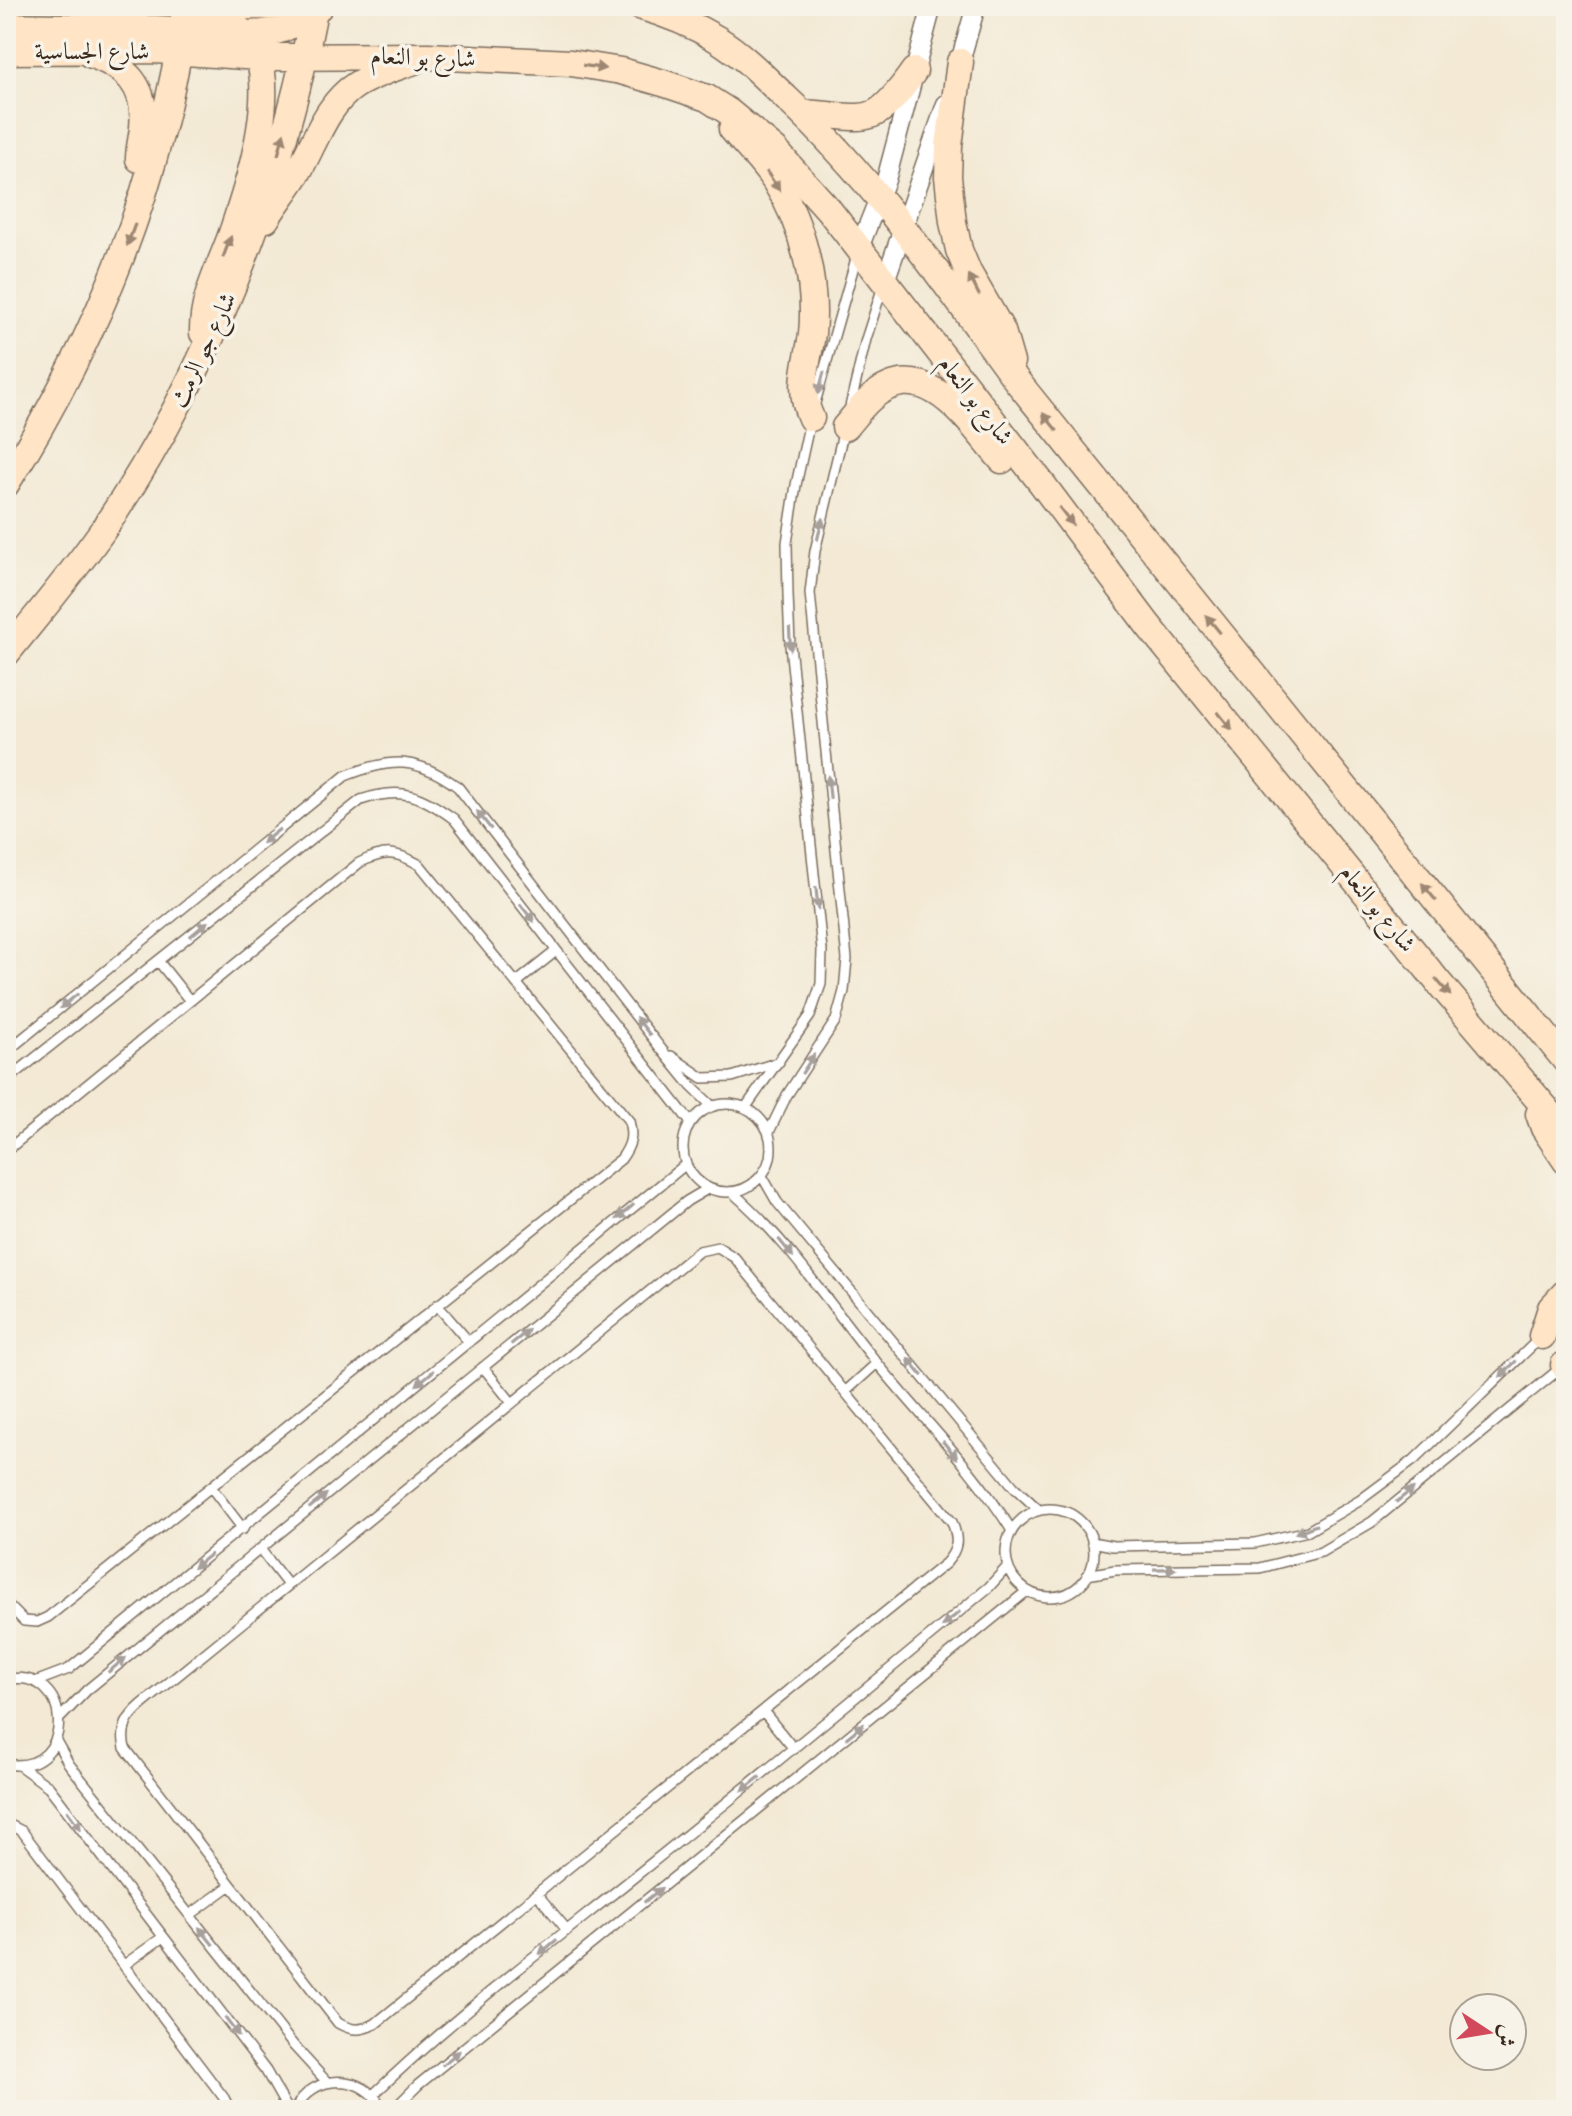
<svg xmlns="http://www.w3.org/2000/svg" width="1572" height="2116" font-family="'IM FELL DW Pica',Amiri,serif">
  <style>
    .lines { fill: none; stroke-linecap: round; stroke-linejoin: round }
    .lane-casing { stroke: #7b6d5e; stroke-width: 12 }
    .street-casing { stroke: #7b6d5e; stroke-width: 21 }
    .secondary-casing { stroke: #7b6d5e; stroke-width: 29 }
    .lane { stroke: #fff; stroke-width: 9 }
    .street { stroke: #fff; stroke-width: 18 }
    .secondary { stroke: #ffe4c6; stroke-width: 26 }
    .oneway { fill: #9d8772 }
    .oneway2 { fill: #a79f9a }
    .labels { text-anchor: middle; stroke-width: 7; stroke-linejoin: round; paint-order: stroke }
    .street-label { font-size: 24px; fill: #3b2a1e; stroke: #f7f3e8 }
  </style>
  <rect width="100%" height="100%" fill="#f7f3e8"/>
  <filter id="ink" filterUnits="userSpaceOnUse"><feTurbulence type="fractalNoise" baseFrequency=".0125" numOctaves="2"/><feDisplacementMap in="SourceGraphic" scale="16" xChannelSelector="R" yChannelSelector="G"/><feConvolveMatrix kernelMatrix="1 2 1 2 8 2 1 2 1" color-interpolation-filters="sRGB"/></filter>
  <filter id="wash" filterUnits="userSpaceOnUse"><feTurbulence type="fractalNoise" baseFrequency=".006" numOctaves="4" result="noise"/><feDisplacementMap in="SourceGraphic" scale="32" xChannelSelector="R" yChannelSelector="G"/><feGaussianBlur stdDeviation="1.8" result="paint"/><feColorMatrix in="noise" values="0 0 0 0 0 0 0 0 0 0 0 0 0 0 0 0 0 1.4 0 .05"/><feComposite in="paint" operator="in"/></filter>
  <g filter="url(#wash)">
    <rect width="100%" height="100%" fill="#f3e9d4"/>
  </g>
  <g filter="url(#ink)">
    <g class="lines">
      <g class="lane-casing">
        <path id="lane" d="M815,403l42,-148
          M849,411l17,-72 17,-53
          M159,962l31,39
          M516,983l40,-32
          M6,1052l339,-276c47,-19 72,-19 113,11l204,263 30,37 20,19
          M671,1056l32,22 29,-1 47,-15
          M6,1081l355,-281c41,-14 60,-5 93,19l237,304
          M683 1148a44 44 0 1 1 88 0a44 44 0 1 1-88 0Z
          M746,1107l64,-91 11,-32 1,-34 -32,-305 -2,-50 -1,-52 9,-58 14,-64
          M769,1132l18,-37 49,-75 8,-29 3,-32 -37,-366 5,-42 29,-122
          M6,1151l353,-288c26,-13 37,-12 61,2l209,256c4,16 2,24 -8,38l-573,458 -11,5 -13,-1 -18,-18
          M762,1176l15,26 237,285 25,23
          M732,1192c57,49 98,114 146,172 45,55 97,106 134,167
          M718,1247l17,11 217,264c7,18 6,27 -6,41l-571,461c-15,7 -23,7 -37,-1l-213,-275c-6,-24 7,-36 25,-50l549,-447z
          M437,1305l32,37
          M483,1367l29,36
          M845,1392l32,-29
          M211,1487l32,42
          M1006 1553a44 44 0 1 1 88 0a44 44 0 1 1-88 0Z
          M1092,1542l21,4 142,-3 53,-12 51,-30 55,-41 127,-123
          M260,1549l28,36
          M1087,1575l28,-5 145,-2 61,-16 51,-30 190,-155
          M6,1680c67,-16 73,96 0,84
          M35,1682l34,-13 617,-505
          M763,1711l31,38
          M60,1718l27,-28 600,-489 22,-13
          M56,1741l13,23 225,282 33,36
          M20,1766l29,21 217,284 22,39
          M6,1823l16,8 202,267 6,12
          M537,1894l30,36
          M190,1915l41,-30
          M124,1965l39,-28
          M373,2095c81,-78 172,-147 260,-217 120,-96 238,-193 356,-291l19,-21
          M295,2110c17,-38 70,-38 88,0
          M393,2110l25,-25 609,-494"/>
      </g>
      <g class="street-casing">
        <path id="street" d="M957,72l19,-66
          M859,248l27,-68 46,-174
          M885,281l61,-177"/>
      </g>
      <g class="secondary-casing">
        <path id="secondary" d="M195,6c16,7 35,15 48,27 44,37 5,154 -11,200 -11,32 -30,65 -29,100
          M241,6l78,1
          M639,6c28,8 53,18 78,33 26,16 47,38 69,59 89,83 159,185 231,283l549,680
          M6,26c58,1 116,1 174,4 31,1 61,7 92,2 18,-3 29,-15 43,-24
          M6,51l149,-1 104,7 169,-1 143,7 50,8 42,12 44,15 22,14 46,38 53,59 212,272 108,144 291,358 127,149
          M90,54c36,13 57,31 53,74 -1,10 -4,20 -4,31
          M960,62l-11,84 -1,31 5,45 6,28 9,22 34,59 9,31
          M802,113c67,3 69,19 112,-42
          M732,129c14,17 31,34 43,52 28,43 42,102 37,153 -4,29 -15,55 -1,84
          M266,219c10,-16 22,-31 32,-47 17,-29 28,-68 58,-87 18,-11 39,-17 58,-24
          M845,427c8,-9 16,-20 25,-28 55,-49 100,25 132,61
          M6,484c95,-153 154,-299 180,-478
          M6,654c33,-41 67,-81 97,-124 107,-157 176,-338 212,-524
          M1539,1114l5,14 22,33
          M1542,1336l9,-28 15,-16
          M1564,1365h2"/>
      </g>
      <use href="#lane" class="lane"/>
      <use href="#street" class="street"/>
      <use href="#secondary" class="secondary"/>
    </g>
    <defs><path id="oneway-solid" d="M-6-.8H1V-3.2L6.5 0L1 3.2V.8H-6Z" transform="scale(2)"/></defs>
    <g class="oneway">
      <use href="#oneway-solid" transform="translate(594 67) rotate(9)"/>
      <use href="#oneway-solid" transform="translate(281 144) rotate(-75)"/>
      <use href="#oneway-solid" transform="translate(773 181) rotate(56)"/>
      <use href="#oneway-solid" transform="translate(131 235) rotate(110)"/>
      <use href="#oneway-solid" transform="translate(227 247) rotate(-69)"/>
      <use href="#oneway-solid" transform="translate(974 285) rotate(-117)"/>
      <use href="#oneway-solid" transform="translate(1050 422) rotate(-129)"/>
      <use href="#oneway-solid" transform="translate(1066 516) rotate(53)"/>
      <use href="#oneway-solid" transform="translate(1213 624) rotate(-129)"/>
      <use href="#oneway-solid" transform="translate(1225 721) rotate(51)"/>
      <use href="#oneway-solid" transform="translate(1429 892) rotate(-129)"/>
      <use href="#oneway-solid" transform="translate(1443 987) rotate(49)"/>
    </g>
    <g class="oneway2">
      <use href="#oneway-solid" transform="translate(821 383) rotate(105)"/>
      <use href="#oneway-solid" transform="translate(820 529) rotate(-76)"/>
      <use href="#oneway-solid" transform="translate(790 639) rotate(87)"/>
      <use href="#oneway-solid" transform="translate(829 787) rotate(-96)"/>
      <use href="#oneway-solid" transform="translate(484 820) rotate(-128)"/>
      <use href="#oneway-solid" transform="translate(271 836) rotate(141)"/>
      <use href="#oneway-solid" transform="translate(817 898) rotate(84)"/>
      <use href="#oneway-solid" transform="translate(527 913) rotate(52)"/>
      <use href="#oneway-solid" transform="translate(199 929) rotate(-40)"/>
      <use href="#oneway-solid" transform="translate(69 1001) rotate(141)"/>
      <use href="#oneway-solid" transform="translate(643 1026) rotate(-128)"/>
      <use href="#oneway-solid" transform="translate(808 1064) rotate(-57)"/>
      <use href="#oneway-solid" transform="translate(625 1212) rotate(140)"/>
      <use href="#oneway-solid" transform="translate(786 1248) rotate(51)"/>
      <use href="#oneway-solid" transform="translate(520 1337) rotate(-39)"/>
      <use href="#oneway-solid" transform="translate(915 1367) rotate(-130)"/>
      <use href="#oneway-solid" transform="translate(1508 1369) rotate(135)"/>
      <use href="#oneway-solid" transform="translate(425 1378) rotate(140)"/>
      <use href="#oneway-solid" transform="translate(950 1450) rotate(50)"/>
      <use href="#oneway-solid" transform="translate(1405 1495) rotate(-39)"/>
      <use href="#oneway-solid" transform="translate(318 1501) rotate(-39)"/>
      <use href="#oneway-solid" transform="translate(1306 1529) rotate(159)"/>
      <use href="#oneway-solid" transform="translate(202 1561) rotate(141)"/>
      <use href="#oneway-solid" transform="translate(1165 1569) rotate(-1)"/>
      <use href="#oneway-solid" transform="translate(951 1619) rotate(140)"/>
      <use href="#oneway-solid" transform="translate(117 1665) rotate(-39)"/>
      <use href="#oneway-solid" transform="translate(855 1731) rotate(-39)"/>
      <use href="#oneway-solid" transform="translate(751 1784) rotate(141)"/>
      <use href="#oneway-solid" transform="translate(74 1820) rotate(53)"/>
      <use href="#oneway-solid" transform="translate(653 1895) rotate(-39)"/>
      <use href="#oneway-solid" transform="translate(206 1936) rotate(-129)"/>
      <use href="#oneway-solid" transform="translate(548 1947) rotate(140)"/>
      <use href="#oneway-solid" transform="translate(232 2027) rotate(53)"/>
      <use href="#oneway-solid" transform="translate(451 2058) rotate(-39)"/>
    </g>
  </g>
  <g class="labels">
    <g class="street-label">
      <text x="92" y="59">شارع الجساسية</text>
      <text transform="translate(423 57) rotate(2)" y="8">شارع بو النعام</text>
      <text transform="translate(203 350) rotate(-65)" y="8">شارع جو الرمث</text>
      <text transform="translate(976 400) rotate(52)" y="8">شارع بو النعام</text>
      <text transform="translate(1378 908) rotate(51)" y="8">شارع بو النعام</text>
    </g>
  </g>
  <rect width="1572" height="2116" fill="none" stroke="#f7f3e8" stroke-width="32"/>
  <g transform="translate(1488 2032) rotate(102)"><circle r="38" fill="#f7f3e8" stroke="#aca397" stroke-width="2"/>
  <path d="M0-6L14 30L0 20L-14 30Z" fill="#d1495b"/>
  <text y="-12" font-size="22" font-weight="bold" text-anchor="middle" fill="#3b2a1e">ش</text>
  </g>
</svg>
